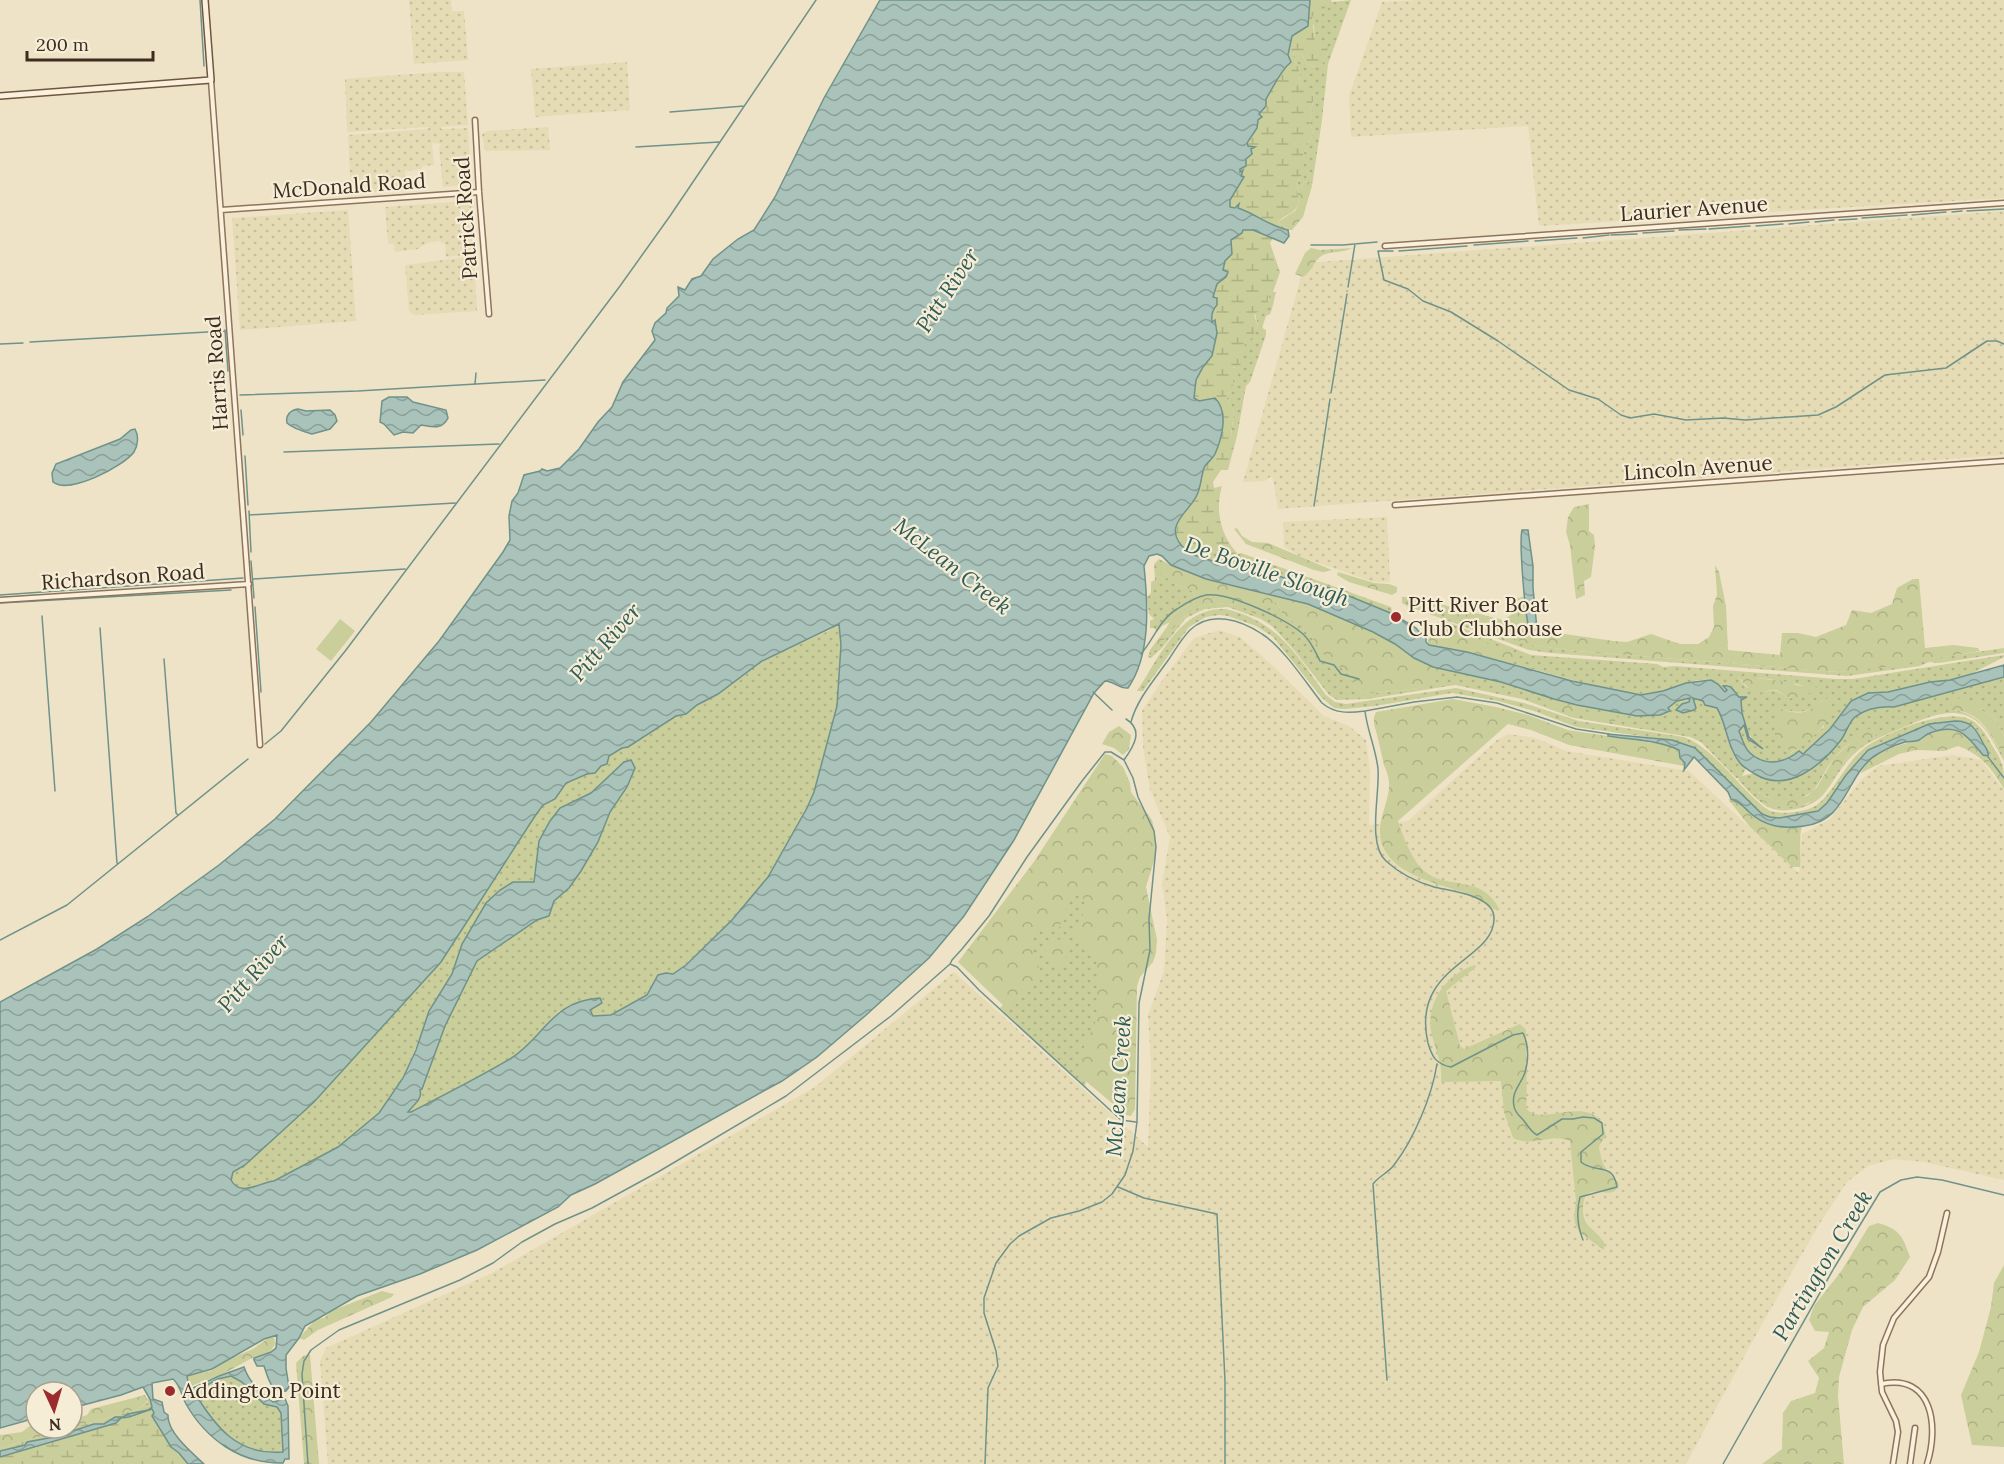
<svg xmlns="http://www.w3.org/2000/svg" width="2004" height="1464" font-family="Lora,serif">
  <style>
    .farmland { fill: url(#farmland-dots) }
    .grass { fill: url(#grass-dots); fill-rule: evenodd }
    .forest { fill: url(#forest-crowns) }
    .wetland { fill: url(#wetland-marsh) }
    .garden { fill: #c9ce9b }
    .water { fill: url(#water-waves); stroke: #6f9289; stroke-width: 1.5; fill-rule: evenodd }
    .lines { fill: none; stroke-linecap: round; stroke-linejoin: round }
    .stream { stroke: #6f9289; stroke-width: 1.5 }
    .minor-casing { stroke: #8c755c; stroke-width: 7 }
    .secondary-casing { stroke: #6e563f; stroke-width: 8 }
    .minor { stroke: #faf0db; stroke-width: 4 }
    .secondary { stroke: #faf0db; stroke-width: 5 }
    .poi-dot { fill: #9c2b2e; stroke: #f6edd7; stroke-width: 2 }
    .labels { text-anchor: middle; stroke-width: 4.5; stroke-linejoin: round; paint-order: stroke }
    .street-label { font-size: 21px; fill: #3c2d20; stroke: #f6edd7 }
    .poi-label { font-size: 21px; fill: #3c2d20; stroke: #f6edd7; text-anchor: start }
    .water-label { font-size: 22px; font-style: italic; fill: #2f5c58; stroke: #f6edd7 }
  </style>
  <defs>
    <pattern id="farmland-dots" width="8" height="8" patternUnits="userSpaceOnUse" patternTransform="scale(1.5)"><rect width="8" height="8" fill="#e5dcb5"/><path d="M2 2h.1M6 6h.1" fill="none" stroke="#c5bd9b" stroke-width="1.8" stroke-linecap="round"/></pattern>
    <pattern id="grass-dots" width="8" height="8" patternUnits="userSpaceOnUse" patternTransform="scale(1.5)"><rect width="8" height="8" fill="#c9ce9b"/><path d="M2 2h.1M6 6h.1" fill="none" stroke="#aeb185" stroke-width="1.8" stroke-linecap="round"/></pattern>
    <pattern id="forest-crowns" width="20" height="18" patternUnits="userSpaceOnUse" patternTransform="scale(1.5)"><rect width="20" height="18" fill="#c9ce9b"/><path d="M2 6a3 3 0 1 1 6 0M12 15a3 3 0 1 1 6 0" fill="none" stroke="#aeb185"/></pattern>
    <pattern id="wetland-marsh" width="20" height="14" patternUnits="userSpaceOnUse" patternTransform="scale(1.5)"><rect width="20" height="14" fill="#c9ce9b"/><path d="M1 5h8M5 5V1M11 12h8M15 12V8" fill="none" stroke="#aeb185"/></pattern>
    <pattern id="water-waves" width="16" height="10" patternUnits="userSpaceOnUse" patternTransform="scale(1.5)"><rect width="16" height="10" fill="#a9c3bb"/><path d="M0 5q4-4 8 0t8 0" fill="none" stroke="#8b9f98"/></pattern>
  </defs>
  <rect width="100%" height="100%" fill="#efe3c7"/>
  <path class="farmland" d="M409,0h42l1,11h12l4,49 -54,4z
    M1417,0h587v198l-465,28 -11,-100 -177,11 -2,-41 33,-94z
    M627,62l3,48 -95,7 -4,-48z
    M437,72h27l4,53 -27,2v2l27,-1 4,57 -29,2 -4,-40 2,-3 -9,-1 2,22 -12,1v3l-17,2 1,19 -55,4 -3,-59 80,-6 1,-2 -82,5 -2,-53z
    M548,127l2,23 -65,1 -3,-17 6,-3z
    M466,201l5,2 3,51 -28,3 -1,-13 -6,-3 -12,2 -9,6 -23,3 -1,-7 -6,-2 -3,-36z
    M348,210l8,111 -116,9 -8,-112z
    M2004,211v244l-726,54 -5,-31 -3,-1 -5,4 -22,1 62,-219z
    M474,256l3,55 -62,4 -4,-2 -2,-3 -4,-45z
    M1387,517l3,65h-17l-72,-25 -17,-10 -1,-25z
    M1219,630l21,7 31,27 53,52 25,10 17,14 4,31 -1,54 39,-4 89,-81 11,-6 28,4 30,13 123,20 110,102 3,-39 28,-15 30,-38 18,-15 75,-11 28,5 23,30v390l-80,-18 -30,-3 -26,7 -21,16 -27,41 -68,119 -66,122h-1358l-8,-103 6,-13 168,-76 321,-185 139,-115 194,175 3,-81 -3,-51 16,-44 3,-51 -5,-37 8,-46 -20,-47 -7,-43 -1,-36 19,-29 33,-44z"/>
  <path class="grass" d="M1322,0h9l1,2 19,-2 -23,64 -6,56 -10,66 -1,-4 -5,-1 -9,9 1,-9 5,-8v-18l10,-22 -3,-12 4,-27 -14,-12 -1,-12 -6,-14 1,-4 8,3 5,9 7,3 8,-3 6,-12 -13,-11 -1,-15 -2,-3 1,-8 12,-12z
    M1273,292h3c-2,7 -3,16 -6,22l-4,2 -4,12 4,2v5l-16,47 -4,4 -9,50 -6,1 3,-25 -8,-15c9,-13 7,-26 10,-40 1,-7 17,-22 22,-31l-3,-12 14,-13v-7z
    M1186,545h6l17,8 6,-2 13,6 13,-4 150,54 2,7 -66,-27 -29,-5 -32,-10 -3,-1 -1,-6 -24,3 -49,-15 -6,-6z
    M1159,559l12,6h-8l12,19 16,6 6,9 -24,16 -3,7 -8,4 -5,6 -3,-4h-4v-7l4,-2 -5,-5 -2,-17 4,-4v-11l4,-2 -1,-16z
    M1402,597h10l24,6 -5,3 100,39 45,6 263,21 165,-24v5l-65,10 -10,-1 -9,4 -73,10 -297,-23 -21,-3 -122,-44 -5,-3z
    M1277,602l5,11 28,21 17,24 22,15 7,15 9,6 55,-6 20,-15 -7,-6 68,15 76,23 60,11 27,-2 3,-1 1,-5 9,-7 13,-3 -1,4 -12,6 6,5 5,-2 5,-13 10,3 2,4 12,3c10,18 10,47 29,60l-4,8 12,-3 16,8h7l27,-7 25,-20 11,-14 12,-22 15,-9 10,-2h17l110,-30v59l-10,-20 -7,-2 -7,-5 1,-3 -31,4c31,2 38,23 54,46v5c-8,-14 -16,-32 -29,-41 -24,-17 -56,1 -78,10 -16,7 -31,12 -44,25 -12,11 -19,27 -30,40 -11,13 -40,20 -55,12 -11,-6 -21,-18 -30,-27l1,-2h-3l-35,-36 -11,-5 -116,-19 -52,-19 -67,-14 -87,14 -31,1 -8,-5 -35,-45 -21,-23 -12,-8 -33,-12 -23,2 -19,9 -24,30 -11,10 -3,-1c30,-27 35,-60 86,-52l2,-2 25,3zM1878,727l-3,9 -19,11 -48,57 -24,3 -26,-14 2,-1c8,6 16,9 26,8 35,-1 31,-23 50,-44 11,-12 26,-23 42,-29z
    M1226,609c53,13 70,45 100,86l9,7 11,2 110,-16 68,15 55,18 105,16c26,9 51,44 72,63 6,5 11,11 19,12 11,2 30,0 40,-6 15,-8 30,-42 47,-56 19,-16 83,-42 107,-31 10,4 16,14 21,23 9,15 14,20 14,38l-15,-22 -4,-1 3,-1v-5l-13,-24 -11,-6 -35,3 -61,26 -22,25 -19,28 -9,8 -44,7 -12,-4 -65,-64 -21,-9 -100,-14 -42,-16 -36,-10 -46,-8 -77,13 -31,3 -10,-1 -12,-10 -49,-61 -17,-11 -28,-10 -9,-1 -13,2 -17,10 -46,64h-6c22,-33 43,-85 89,-82z
    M1443,620l88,35 126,9 6,3 12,-1 161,13h17l151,-24v2l-37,19 -79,16 -20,1 -17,8 -21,28 -27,25 -4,-3c-14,12 -35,16 -49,2 -6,-5 -8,-15 -11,-22l4,-6 5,14 8,7 4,-1c-14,-7 -18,-29 -19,-45l6,-2 -8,-1 -7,-9 -5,-3v6l-2,1c-4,-4 -8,-11 -14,-12 -22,-3 -46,14 -68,14 -12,1 -25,-3 -37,-6 -33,-7 -66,-18 -99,-25l6,-6 -48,-23 -14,-5zM1738,677l31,2 37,7 4,-2 -19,14c-14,-4 -12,-12 -28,-5l-17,-6zM1822,701l2,26 -33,26 -4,-7 -6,-4 -3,-34c18,6 30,6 44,-7z
    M839,624l2,21 -4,61 -23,86 -7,16 -39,69 -36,43 -47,45 -38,30 -36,20 -18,2 -3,-7 -31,1c-13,13 -25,29 -39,40 -29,23 -76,44 -109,61h-3l8,-8 4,-15 25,-63 32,-65 60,-41 12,-4 5,-15 15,-13 29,-46 12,-30 17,-25 4,-27 -7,2 -33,31 -30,15 -11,13 -11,20 -5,41 -48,22 -24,40 -10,30 -15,23 -34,81 -24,35 -41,34 -64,34 -29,8 -7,-1 -7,-8 2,-8 12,-7 69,-63 127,-140 94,-146 8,-11 12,-6 11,-17 21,-8 8,-1 18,-20 32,-16 31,-21 10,-2 11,-9 21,-11 44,-33 66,-30z
    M1078,888l9,11 14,53 -2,82 -14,52 -85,-78 30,-29 -4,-41 43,-44z
    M232,1376l10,6 22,22 13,3 4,6 2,39c-30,3 -56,-12 -74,-36 -6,-7 -10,-16 -15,-24l28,-14z"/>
  <path class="forest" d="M1306,181l5,1 1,4 -9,31 -11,13h-4l-10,-8 17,-11 4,-7 -2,-14z
    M1311,248l9,2 32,-2c-9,5 -20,3 -29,7 -9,4 -11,17 -20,22l-8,-3 10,-21z
    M1589,504v27l5,4 1,11 -4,31 -7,4 1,14 -9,4 -6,-54 -4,-13 2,-15 6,-10z
    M1237,528l5,8 10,6 16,1 64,27 -9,2 -9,-2 -68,-26 -12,-15z
    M1163,565h8l35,14 102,25 65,28 22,12 8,7 30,16 8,6 -21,15 -55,6 -9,-6 -7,-15 -22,-14 -17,-25 -28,-21 -5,-11 -6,5 -10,-1 -2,6 -4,2 -19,-11 -2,2c-51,-8 -56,25 -86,52l2,-7 17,-23 6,-12 24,-16 -6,-9 -16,-6 -17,-12v-5z
    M1715,565l4,7 7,34 2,44 52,5 2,-22h16l18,4 30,-12 6,-15 19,3 21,-9 5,-16 16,-9h6l6,69 28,-3 25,3 2,3 -102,17 -39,4 -263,-21 -45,-6 -98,-35 -2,-4 5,-3 67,17 9,-6 3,-15 10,-3 3,29 5,6 3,-1 78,11 13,1 24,-8 29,10h18l11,-7 5,-10 -1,-21 4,-11z
    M1338,572l36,11 15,1 8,3v5l-5,3 -43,-13 -12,-7z
    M1438,622h5l8,7 60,22 2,2v5l-6,5 -40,-11 -38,-7c-3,-10 5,-15 9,-23z
    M1737,676l54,6c8,7 15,2 24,1l1,5 -9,7c-6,0 -12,4 -19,2 -6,-2 -7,-6 -13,-7 -6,-1 -9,3 -14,3 -12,0 -16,-10 -24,-17z
    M1832,696c1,29 -19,43 -42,57l-3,-7 -12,-6v-28l3,-4c31,11 29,0 54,-12z
    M1541,698l12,6h13l22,8 22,1 8,4 -4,5 -25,-4 -7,-4 -6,2c-10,-7 -22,-8 -33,-12z
    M1961,698l23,7 -4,4 7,5 7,2 10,20v20c-16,-24 -22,-45 -54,-46l3,-10z
    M1453,699l43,8 32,8 40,15 98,15 13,5 1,8 5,5 -1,3 -115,-21 -38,-15 -23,-6 -110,97c4,13 15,41 26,50 25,20 57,2 76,39 -8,1 -28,-16 -40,-19 -31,-10 -82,-21 -80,-63 1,-15 10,-31 9,-45 0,-6 -3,-13 -5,-18 -3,-14 -6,-27 -10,-41v-7l2,-5z
    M1119,726l12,9 -2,14 -6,6 -9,-7 -12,-4 7,-12z
    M1878,726l1,5c-7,10 -21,13 -29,23 -23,25 -25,53 -64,53 -13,0 -20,-2 -29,-12l3,-3 7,5 16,3 24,-4 10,-9 17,-29 29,-27z
    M1944,730c6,0 13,0 19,3 5,2 39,41 41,47 0,0 0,9 0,9 -12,-20 -23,-35 -46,-43l-14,5 -27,-1 -18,4 -38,19c9,-21 36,-27 56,-33 6,-1 8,-5 13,-7 4,-2 10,-2 14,-3z
    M1105,754l7,2 11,11 7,16 1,9 21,28 3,12 1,22 -10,33 11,53 -1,13 -3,9 -13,15 -3,9 -2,123 -4,7 -5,-1 -45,-38 2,-27 14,-32v-61l-11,-13 -11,-9c4,-14 15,-27 6,-41h-9l-13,34 -20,3 -7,4 -1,11 10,27 -35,35 -48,-46 75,-99z
    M1728,799l10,2 46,26h18c-3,5 -1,31 -2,40h-8l-42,-40z
    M1065,938l3,5 -2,15 -5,7 -7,-2 -9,-8c2,-13 8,-14 20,-17z
    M1475,965l1,2 -30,24 14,55 4,3 56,-25 6,6c-1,26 2,52 0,78 12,18 52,-8 72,10 5,4 6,12 8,17l-7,11c2,20 8,24 20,38l-1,4 -5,4c-7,2 -18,-3 -24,1 -5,2 -5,8 -6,13 -1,22 10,20 21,36v8l-25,-18 -4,-9 -1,-5 2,-17 -6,-60c-18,-9 -37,7 -57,-3l-9,-26 -3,-31 -60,1c2,-20 -6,-32 -10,-51 -5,-30 17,-58 44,-66z
    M1878,1223c22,6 25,14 32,34l-15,23 -32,27 -11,23 -13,47 -1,19 6,68h-82l20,-15 1,-36 8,-12 24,-8 4,-15 -11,-17 16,-13 5,-16 -14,-1 -6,-11 5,-14 28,-36 27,-44z
    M2004,1265v182l-32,-2 -11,-50 18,-43 12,-45 3,-24z
    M382,1291l12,3 -2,3 -74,33 -14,10 -5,-2 17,-19 8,-1 7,-7z
    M271,1336h3l1,8 -4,7 -21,8 -25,14 -34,13 -3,-2v-8l23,-5 18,-12 24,-10z
    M310,1355l9,109h-15l-8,-101 7,-7z
    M145,1395l3,6 -9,8 -139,39v-13l22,-3 14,-11v7h36v-8l15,-5 4,-6z"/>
  <path class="wetland" d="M1239,0h83l3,3v6l-6,6h-6c-2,7 2,18 2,26l12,6 1,5 -6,12 -7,3 -8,-3 -5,-9 -8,-3 -1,4 6,14 1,12 14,11 -4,28 3,12 -10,22v18l-5,8 -1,9 2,14c-7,12 -12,9 -21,18l9,8 -69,-25z
    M1205,194l68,44 -3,5 10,29 -7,20 -4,2 -1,11 -4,1 -10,9 4,11 -9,16 -4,1 -1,7 -8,6 5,7 -1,2 -7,2 5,3v7l-5,1v7l-7,12 8,15 -3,24h6l-9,34h-7l-8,12 1,6 8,-2c-7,24 -2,48 15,67l-9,4 -13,-6 -5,2 -18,-8 -9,2 -8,-15z
    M149,1397l5,16 -2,3 19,31 8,6 9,11h-188v-7l112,-33 11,-7h-8l-11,7 -23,4 -4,3 -77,20v-3l139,-39 9,-7 -1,-4z"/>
  <path class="garden" d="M340,619l15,12 -24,30 -15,-12z"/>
  <path class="water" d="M880,0h430l-2,26 -16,10 -4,19 3,7c-11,9 -17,24 -25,37v7l-7,8 3,3 -4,3 -1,8 -10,15 1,3 7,1 -4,2 1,5 -6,5v7l-6,3v3l3,-2 -2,6 3,1 -14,23v7l5,1 4,-4 -1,4c16,5 31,18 50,22l1,6 -5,7 -31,-13h-10l-1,3 -11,7 1,14 -7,7 -2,9 5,2 -2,5 -9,7 -4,13 4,1v7c-5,5 -6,10 -5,17l3,-2 2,13 -5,23 -9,11 -7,13 -2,18 5,3 16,-3c14,14 7,40 0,56 -3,6 -9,9 -11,14 -3,9 -3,18 -7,27 -8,18 -37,31 -11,55 10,9 38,12 52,18l7,-2 53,16 29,5 66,27 23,14 4,5 6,1v8l3,3 38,7 105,29 69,14 22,-4 23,-8 25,-3 7,4 7,8 2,-2 -4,-4c9,-2 11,6 16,11h8l-6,3 1,13 7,24 14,12 -15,-10 -4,-14 -5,6c3,7 5,17 11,22 15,14 35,10 49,-2l4,3 27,-25 21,-28 17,-8 20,-1 42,-10 20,-2 54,-15v12l-110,30c-14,-1 -27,1 -39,10 -6,5 -9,16 -14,23 -20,26 -54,54 -86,34 -5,-3 -12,-7 -15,-11 -13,-16 -13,-38 -23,-55l-12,-3 -2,-4 -10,-3 3,10 -2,2 -11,3 -7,-3 6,-6 7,-2 1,-4 -13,3 -9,7 2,3 -10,4 -23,1 -60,-11 -23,-6 -53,-17 -68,-15 -19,-9 -19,-14 -22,-12 -65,-28 -102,-25 -35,-14 -9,-9 -5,-2 -8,2 -5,10c4,39 7,89 -16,122 -9,1 -14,-7 -23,-7l-11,12 -80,147 -50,76 -35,42 -64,58 -48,41 -35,24 -187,103 -24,11 -13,12 -81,43 -57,24 -63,22 -52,30 -6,12 -13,17v13l3,19 -3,4c-16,2 -18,-14 -22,-25h-7l-3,-6v-2l17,-6 5,-4 1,-13 -13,4 -52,30 -25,7 2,12 2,1 28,-13 25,-9c5,15 16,25 29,35l12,-3 3,7 1,53h-4l-2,4c-43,1 -77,-24 -97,-59 -5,-9 -5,-18 -13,-25l-21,4 1,16 9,3 2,10 4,3c-1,17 24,38 36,49h-16l-9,-11 -8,-6 -19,-31 2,-3 -2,-4 -23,8 -8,1 -5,5 -116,34v-6l25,-6 2,-3 27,-5 40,-13h10l11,-7h8l5,-3 20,-4 4,-3 -2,-8 -7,-12 -22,8 -49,13v-16h-36v26l-36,10v-426l97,-53 50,-32 72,-52 56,-46 96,-97 68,-81 64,-89 7,-12 -1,-24 3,-15 6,-8 6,-18 16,-4 2,-2 5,2 13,-3 19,-19 19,-27 14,-15 11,-25 32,-42 -3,-9 3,-8 11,-10 1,-5 12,-12 -1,-9 7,3 7,-11 9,-3 12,-17 25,-20 16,-9 21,-33 49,-99zM839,624l2,21 -4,61 -23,86 -7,16 -39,69 -36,43 -46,45 -13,9 -7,-1 -8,2 -11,20 -36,20 -18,1 -3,-6 12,-7 -2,-5c-49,3 -55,39 -90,61 -32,19 -66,36 -99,53h-3c5,-7 15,-13 12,-22l2,-1 23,-63 32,-65 60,-41 12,-4 5,-15 15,-13 12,-17 17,-29 12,-30 17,-25 8,-19 -4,-8 -7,2 -33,31 -31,15 -10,13 -11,20 -5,41h-21l-13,8 -14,13 -24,41 -10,30 -23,37 -13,39 -13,28 -24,35 -41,34 -64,34c-14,1 -33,17 -43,-1l2,-8 12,-7 69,-63 127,-140 94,-146 8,-11 12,-6 11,-16 21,-9 8,-1 6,-7 6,-2 2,-8 13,-8 6,-1 48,-31 10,-2 11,-9 21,-11 44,-33zM231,1376l11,6 22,22 13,3 4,6 2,39c-46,4 -68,-26 -89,-60l24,-13z
    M389,397h18l6,5 33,8 2,8c-6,12 -15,9 -27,7l-8,8 -10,-1 -9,3 -10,-11 -4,-2 2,-21z
    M298,409l8,2 24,-1 5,5 2,6 -7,8 -18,5c-7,-2 -21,-7 -25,-11 -2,-8 4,-13 11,-14z
    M135,429c4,7 3,16 -1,23 -10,14 -65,43 -81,30l-1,-9 4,-9 64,-25 11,-9z
    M1522,530h6l5,36v22l4,41 -4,2h-3c-5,-11 -11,-88 -8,-101z
    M1955,721c17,0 21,8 28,22 3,6 6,7 5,13l-5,-1c-16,-19 -24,-33 -53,-22 -4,1 -7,5 -11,7 -4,2 -9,1 -14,2 -10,3 -24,9 -33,16 -27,22 -26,63 -68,68 -21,3 -39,1 -55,-14 -5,-5 -10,-11 -18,-13l-3,-7 -34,-35 -10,13 1,-7 -5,-5 -1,-8c-21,-10 -48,-10 -71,-14v-2l64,6 23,8 67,66 8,3 9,1 39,-7 9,-8 19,-28 22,-25 61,-26z"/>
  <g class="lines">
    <path class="stream" d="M200,0l4,66
      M670,112l74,-6
      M636,147l83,-5
      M1967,211l37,-2
      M1952,212l10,-1
      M1912,215l34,-3
      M1862,218l45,-3
      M1839,220l18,-1
      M1815,222l19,-2
      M1789,224l20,-2
      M1756,226l27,-2
      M1709,229l41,-3
      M1679,230l27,-1
      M1643,233l31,-2
      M1611,235l26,-1
      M1583,238l26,-3
      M1535,241l42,-3
      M1311,245h32l34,-3
      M1474,245l54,-4
      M1393,251h-15l6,29 24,9 15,12 28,11 47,29 71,49 29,9 23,16 9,3 24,-4 32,6 37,-2 22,2 73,-5 18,-8 49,-32 61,-7 41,-27h10l7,3
      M1399,251l68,-5
      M1348,287l7,-43
      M225,330l3,41
      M30,342l195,-11
      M0,344l23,-1
      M475,384l1,-11
      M1331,393l16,-99
      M240,395l118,-4 187,-11
      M241,410l2,25
      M284,452l215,-8
      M245,456l3,49
      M1314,506l16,-107
      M249,511l2,41
      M249,515l206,-12
      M251,561l3,37
      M253,579l152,-10
      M0,595l243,-17
      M0,603l231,-13
      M255,607l6,85
      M42,616l13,175
      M100,628l17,235
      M1141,654c13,-15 18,-34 36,-45 9,-6 19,-12 29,-14 23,-3 80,24 97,39 8,7 12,17 17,27l14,4 7,9 18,5
      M164,659l12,154 2,2
      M1093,692l19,18
      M1365,711l49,-9 43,-5 40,6 79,26 33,5
      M1131,722c6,-23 24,-43 38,-63 6,-9 13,-21 21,-29 21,-20 51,-10 72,4 20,12 45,50 60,69 13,11 27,10 43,8 2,19 11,38 13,58 2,25 -11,75 8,92 13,12 31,21 48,26 16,4 60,8 60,31 1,43 -84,47 -66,125 4,14 8,21 23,24l62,-32 10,-2c6,12 6,29 1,42 -4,10 -13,18 -10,31 1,7 6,10 10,15 5,6 7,11 13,14l25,-16h11l10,-2 11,1 8,5 1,11 -22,18v10c14,12 32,-1 36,25l-37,10c-4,15 -3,28 3,43
      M265,744l16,-13 65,-81 274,-364 50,-70 146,-216
      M1988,757l16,21
      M1124,760c10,-14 20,-30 2,-41
      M0,940l67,-35 181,-146
      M950,964l7,3 22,23 142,130 15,2
      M1118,1187l26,11 73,16 8,167v83
      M1387,1380l-14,-196c6,-8 15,-11 21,-19 20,-26 38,-69 43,-101
      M308,1464l-6,-90 2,-13 7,-11 28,-20 121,-50 33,-17 29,-21 33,-18 37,-16 66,-36 128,-76 105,-80 59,-52 2,-4 10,-11 27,-33 38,-59 55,-76 23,-29h6l13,8 9,18 5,19 16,34 2,16 -7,72 1,31 -11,53 -2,119 -4,29 -8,24 -13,19 -10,8 -23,9 -28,7 -32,18 -9,8 -14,19 -12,35v15l12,38 2,15 -10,22 -3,76
      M1723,1464l111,-196 46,-76 21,-12 16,-3 25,3 62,15"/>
    <g class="minor-casing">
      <path id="minor" d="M211,80l49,665
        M475,120l4,72 10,122
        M221,210l258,-18
        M1385,246l619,-43
        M1395,505l609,-44
        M0,600l249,-16
        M1881,1384c52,-11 58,43 46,80
        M1893,1464l5,-32 -2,-11 -14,-29 -2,-20 3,-27 11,-27 35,-41 9,-25 9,-39
        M1910,1464l5,-36"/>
    </g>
    <g class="secondary-casing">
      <path id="secondary" d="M0,96l211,-16 -6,-80"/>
    </g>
    <use href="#minor" class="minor"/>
    <use href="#secondary" class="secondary"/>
  </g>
  <g class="poi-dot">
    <circle cx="1396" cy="617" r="6"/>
    <circle cx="170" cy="1391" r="6"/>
  </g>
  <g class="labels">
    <g class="street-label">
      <text transform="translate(349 186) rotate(-4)" y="7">McDonald Road</text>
      <text transform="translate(1694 209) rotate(-4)" y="7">Laurier Avenue</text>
      <text transform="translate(466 218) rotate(-94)" y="7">Patrick Road</text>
      <text transform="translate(217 373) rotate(-94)" y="7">Harris Road</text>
      <text transform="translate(1698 468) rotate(-4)" y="7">Lincoln Avenue</text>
      <text transform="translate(123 577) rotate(-4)" y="7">Richardson Road</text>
    </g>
    <g class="poi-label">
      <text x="1408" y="612">Pitt River Boat<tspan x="1408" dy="24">Club Clubhouse</tspan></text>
      <text x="182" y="1398">Addington Point</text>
    </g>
    <g class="water-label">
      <text transform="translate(947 290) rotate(-57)" y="8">Pitt River</text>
      <text transform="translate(953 566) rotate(38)" y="8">McLean Creek</text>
      <text transform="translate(1267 571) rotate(19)" y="8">De Boville Slough</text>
      <text transform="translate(605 642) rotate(-49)" y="8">Pitt River</text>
      <text transform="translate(253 973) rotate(-49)" y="8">Pitt River</text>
      <text transform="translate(1118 1086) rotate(-86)" y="8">McLean Creek</text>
      <text transform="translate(1822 1265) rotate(-59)" y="8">Partington Creek</text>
    </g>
  </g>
  <g transform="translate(54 1410) rotate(176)"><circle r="28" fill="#f6edd7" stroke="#aca08e" stroke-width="1.5"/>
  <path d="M0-4.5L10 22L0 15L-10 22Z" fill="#9c2b2e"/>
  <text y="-9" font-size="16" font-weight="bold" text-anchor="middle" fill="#3c2d20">N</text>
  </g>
  <path d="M27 51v9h126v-9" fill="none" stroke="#3c2d20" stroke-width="3"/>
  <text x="36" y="51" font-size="18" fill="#3c2d20" stroke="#f6edd7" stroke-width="4.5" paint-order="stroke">200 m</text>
</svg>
